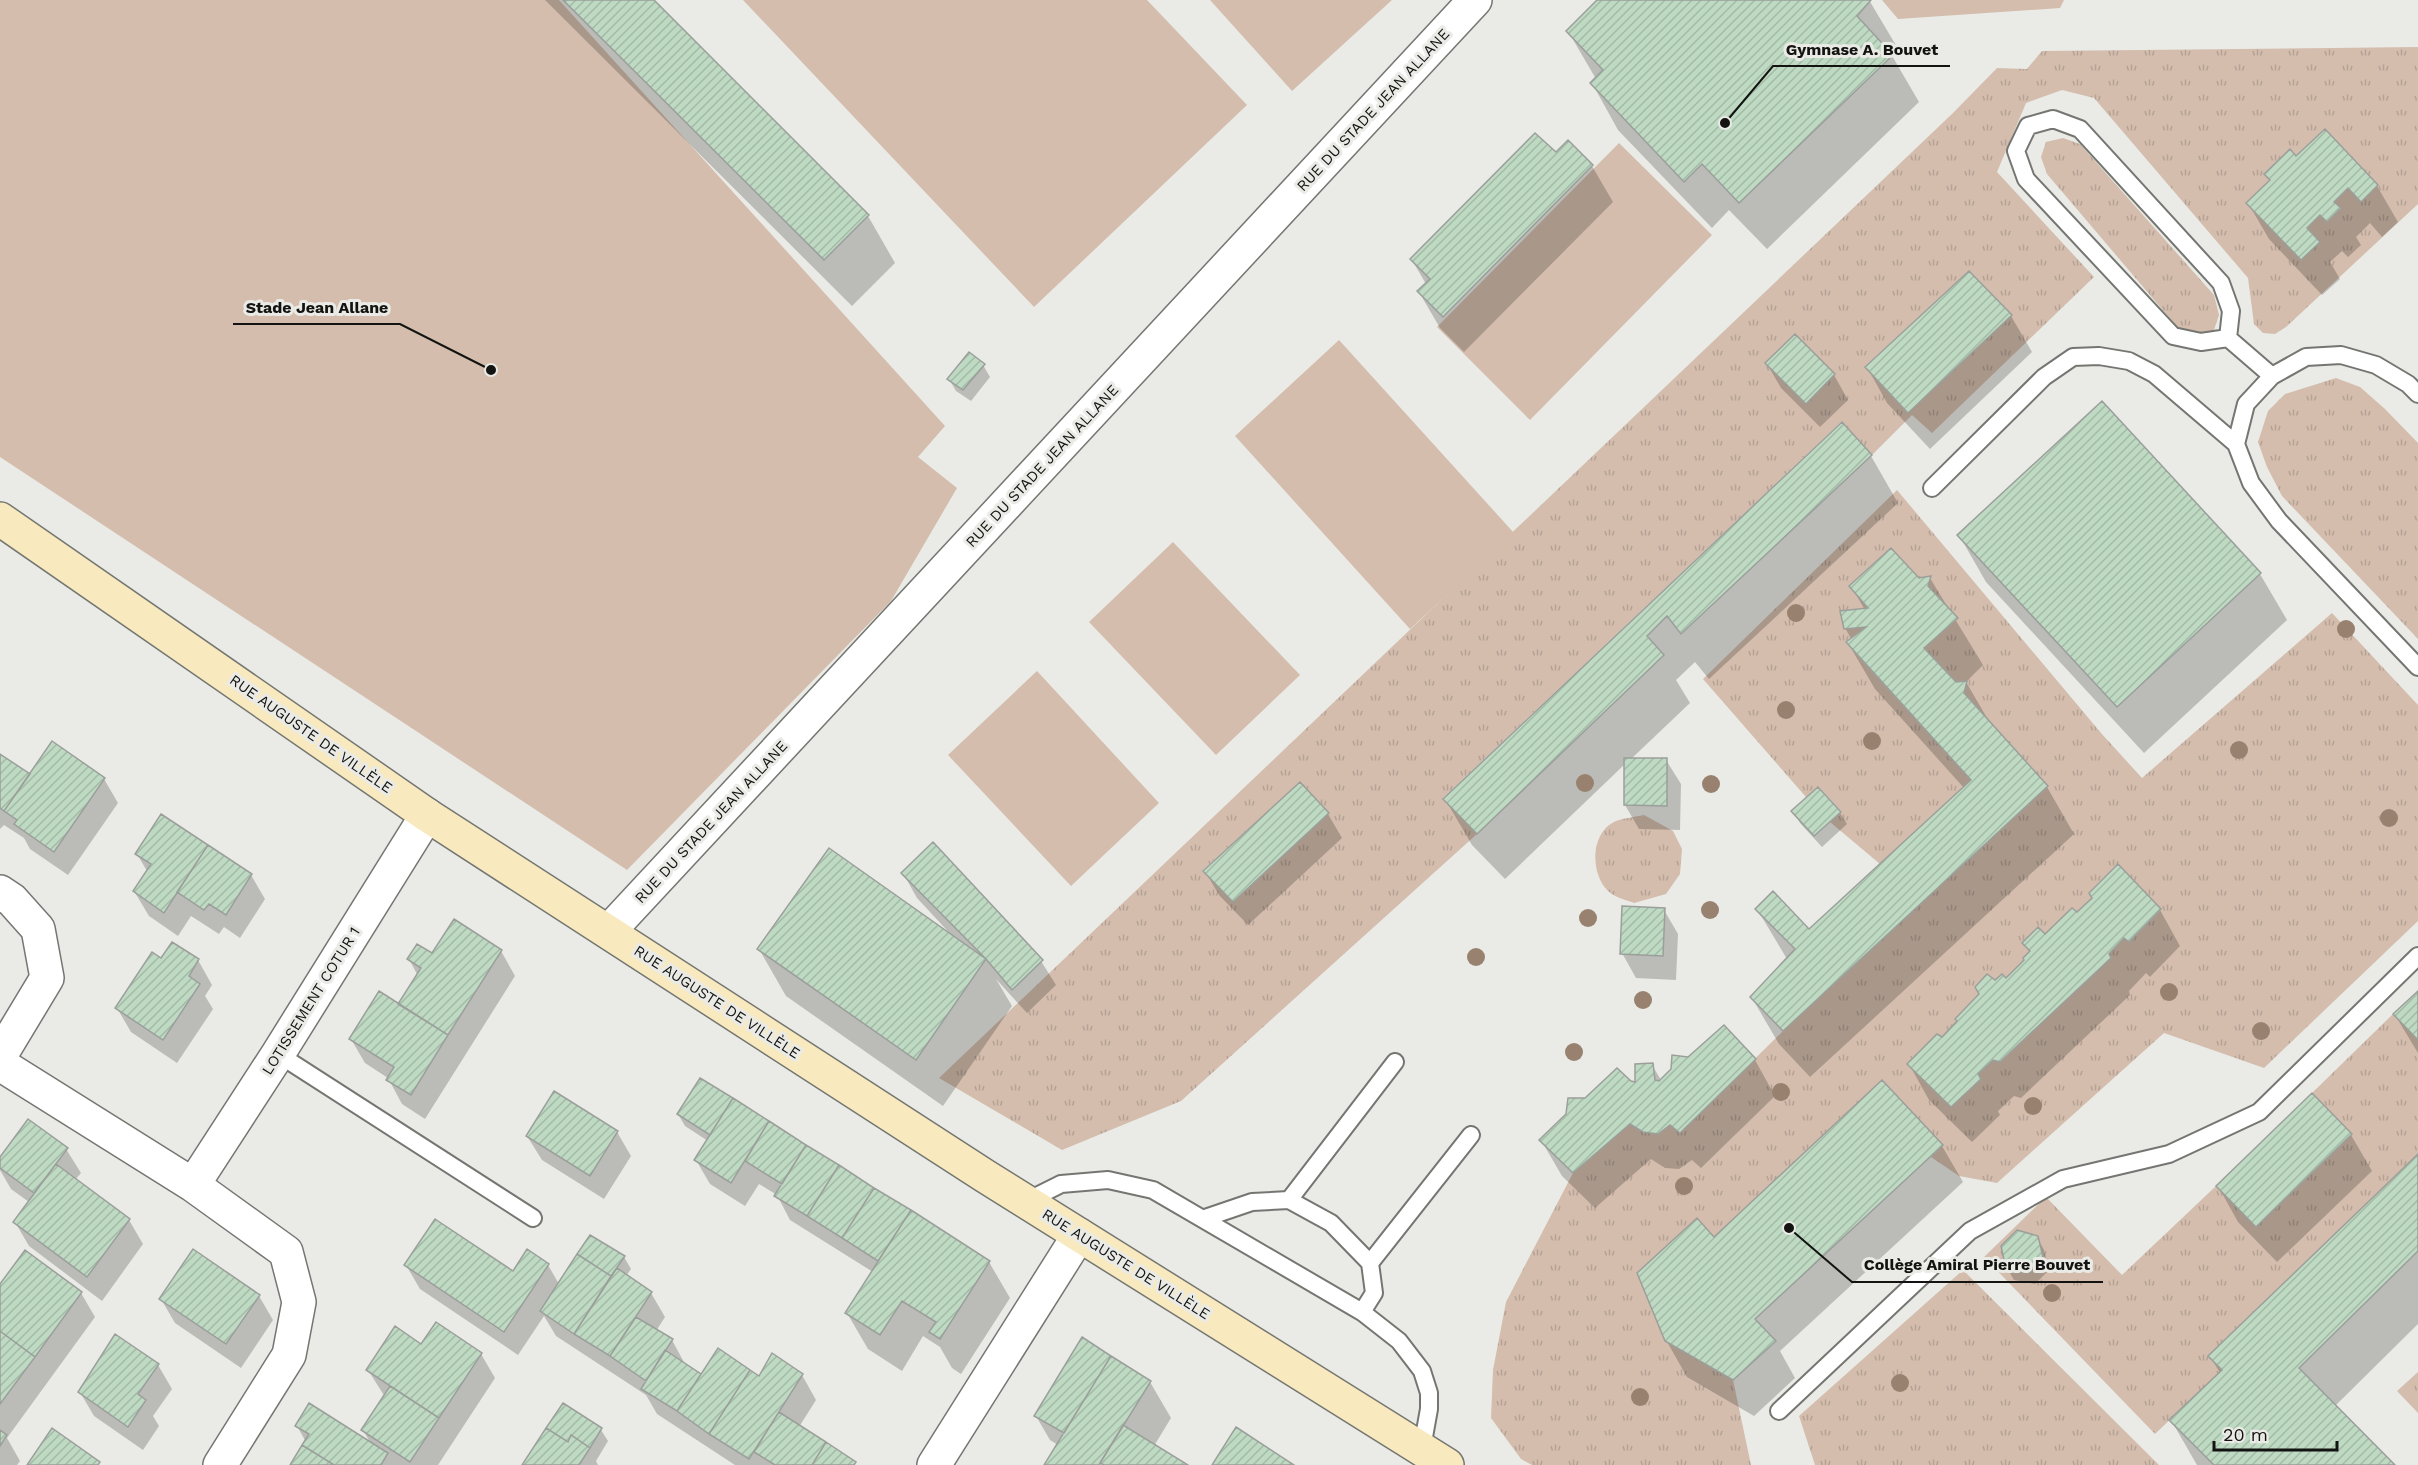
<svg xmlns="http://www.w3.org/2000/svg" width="2418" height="1465" font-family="'Work Sans',sans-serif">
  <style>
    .grass { fill: url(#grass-tufts); fill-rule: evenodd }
    .pitch { fill: #d4bdad }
    .shadow { fill: #0003 }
    .building { fill: url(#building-hatch); stroke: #9b9f9b; stroke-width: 1.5 }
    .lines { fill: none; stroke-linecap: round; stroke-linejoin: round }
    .lane-casing { stroke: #747671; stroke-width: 20 }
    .street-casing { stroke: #747671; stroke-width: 36 }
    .secondary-casing { stroke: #747671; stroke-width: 36 }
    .lane { stroke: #fff; stroke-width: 16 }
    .street { stroke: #fff; stroke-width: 33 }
    .secondary { stroke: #f9e9be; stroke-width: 33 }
    .tree { fill: #98826f }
    .labels { text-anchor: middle; stroke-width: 6; stroke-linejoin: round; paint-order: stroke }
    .street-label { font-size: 15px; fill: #131311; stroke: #eaebe6 }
    .leader { fill: none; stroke: #131311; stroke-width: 2 }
    .callout-dot { fill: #131311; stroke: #eaebe6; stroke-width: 2 }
    .callout-label { font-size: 16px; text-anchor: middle; font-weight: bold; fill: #131311; stroke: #eaebe6; stroke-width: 6; stroke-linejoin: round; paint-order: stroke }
  </style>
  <defs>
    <pattern id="grass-tufts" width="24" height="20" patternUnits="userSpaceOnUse" patternTransform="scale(1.5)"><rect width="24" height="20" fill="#d4bdad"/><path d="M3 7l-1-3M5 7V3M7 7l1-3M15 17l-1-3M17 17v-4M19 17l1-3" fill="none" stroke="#b5a294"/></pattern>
    <pattern id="building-hatch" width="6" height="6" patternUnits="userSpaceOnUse" patternTransform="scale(1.5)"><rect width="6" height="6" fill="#bfdac3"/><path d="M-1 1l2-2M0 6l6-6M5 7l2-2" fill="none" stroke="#a3baa6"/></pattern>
  </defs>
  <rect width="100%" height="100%" fill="#eaebe6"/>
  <path class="grass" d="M2418,47v157l-132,123 -11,7 -12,-1 -9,-9 -6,-46 -154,-180 -32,-8 -36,13 -29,69 97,105 -162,156 -20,-18 -40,40 -31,-33 -398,376 34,36 -296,267 -119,49 -123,-72 1014,-965 44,-45 30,1 15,-18zM2325,129l53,56 -30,3 -14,14 7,6 -14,14 -7,-7 -13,13 13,14 -19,18 -55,-57 24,-23 -6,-7 26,-24 6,7zM1969,271l43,44 -104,98 -43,-47zM1300,782l29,31 -96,89 -30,-32z
    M2063,138l17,6 134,151 5,20 -6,18 -17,2 -18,-7 -131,-154 -6,-17 5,-15z
    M2336,378l24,9 25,22 33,34v196l-136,-143 -15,-29 -9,-25 10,-31 17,-17z
    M1897,490l204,243 41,45 190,-165 86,92v216l-154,147 -100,-35 -167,150 -38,-7 -28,-19 12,-12 -61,-64 -168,156 -17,-18 -60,54 28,68 68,39 18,85h-219l-11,-6 -30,-41 2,-48 13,-68 67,-129 57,-49 13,8 15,2 12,-9 10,7 103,-101 265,-245 -84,-93 3,-11h-11l-32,-34 33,-30 -29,-32 2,-9 -11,1 -28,-30 -42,38 19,22 -27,3 3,18 22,-2 -20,16 125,137 -91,84 -50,-42 11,-11 -22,-24 -13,10 -103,-118zM2118,864l43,46 -32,32 -5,-4 -15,16 2,4 -118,102 -15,14 3,5 -30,28 -44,-43 30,-30 5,3 15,-16 -2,-2 24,-25 -4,-7 12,-13 8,6 11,-2 18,-18 -1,-2 7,-7 -7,-8 14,-16 8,7 27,-26 5,4 15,-14 -3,-5z
    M1644,815l29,16 9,18 -2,25 -14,20 -32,9c-8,-3 -20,-6 -26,-12 -18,-17 -18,-59 8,-70 8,-3 19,-4 28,-6z
    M2393,1014l25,26v114l-210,202 14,14 -67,64 -171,-177 62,-60 76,78 94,-89 40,41 96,-93 -40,-41zM2018,1230l20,6 5,21 -15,16 -22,-4 -5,-22z
    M1963,1270l196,195h-344l-16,-49z
    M2418,1372v41l-21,-22z"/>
  <path class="pitch" d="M0,0h559l386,426 -27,31 39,31 -66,113 -264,269 -627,-413z
    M743,0h404l100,105 -213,202z
    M1210,0h182l-100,91z
    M1882,0h182l-4,8 -162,11z
    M1619,143l93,92 -182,185 -93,-93z
    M1339,340l175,193 -104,96 -175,-193z
    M1173,542l127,133 -84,80 -127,-133z
    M1037,671l122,132 -88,83 -123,-131z"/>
  <path class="shadow" d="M545,0h106l217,216 27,47 -43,43z
    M1599,0h270l28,47 -6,7 28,48 -152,147 -38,-39 -17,18 -94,-98 -26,-47 4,-4 -28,-48z
    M1568,142l24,24 21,36 -149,150 -24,-24 -21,-36 7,-8 -14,-24 144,-106z
    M2266,174l111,12 21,36 -16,15 -12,-14 -14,14 5,8 -13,12 -6,-6 -12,11 10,17 -18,16 -53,-56 -21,-36 22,-22z
    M2011,316l21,36 -102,97 -43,-46 -20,-36z
    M1795,336l39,39 14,25 -28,27 -39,-39 -14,-24z
    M983,365l7,12 -19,24 -15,-10 -7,-12z
    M1842,425l29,31 27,47 -189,176 -14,-17 -19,18 14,23 -60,57h36l15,24 -1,46 -41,-1 -14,-24v-41l-120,115 -33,-34 -27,-46z
    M1959,535l301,39 27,46 -143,133 -158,-171z
    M1930,578l53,87 -17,17 24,41 57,64 27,47 -264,243 -31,-33 -27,-46 35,-39 -30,-50 52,22 155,-143 -89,-99 -27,-46 4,-3 -7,-12 20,-18 -14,-24z
    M0,755l30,21 74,3 14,24 -50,72 -38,-26 -6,-11 -20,-13 -4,4z
    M1793,811l47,2 7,11 -25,23 -22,-24z
    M1328,814l14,24 -94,87 -29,-30 -14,-24z
    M137,854l114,21 14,24 -25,39 -16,-11 -5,7 -28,-18 -13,20 -29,-20 -15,-25 13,-20z
    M903,873l138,88 15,24 -29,28 -31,-34 16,27 -69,100 -157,-110 -27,-47 197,-9 -39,-42z
    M1664,910l14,24 -2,46 -40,-2 -14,-25z
    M2160,910l20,36 -30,31 -4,-4 -17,18 1,4 -109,103 -7,-2 -16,15 2,4 -28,27 -43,-42 -20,-36 33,-26 53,-56 11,-2 20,-20 4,-7 -6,-10 21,-7 32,-22z
    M501,951l14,25 -90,143 -23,-15 -14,-26 -23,-15 -14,-24 48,-33 19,-30 -9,-17 24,-4z
    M162,960h36l14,25 -7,11 8,13 -36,54 -46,-31 -14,-24z
    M2418,993v60l-23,-38z
    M1755,1060l20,36 -74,72 -9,-8 -13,9 -14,-1 -14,-9 -56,49 -33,-32 -21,-36 45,-40 45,-17 5,1 16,-19 9,15z
    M700,1080l289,182 21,36 -49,76 -9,-6 -12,-21 -17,-11 -21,35 -34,-22 -21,-36 26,-41 -83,-52 -13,-25 -18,-11 -14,22 -35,-22 -14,-24 12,-19 -23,-15 -7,-12z
    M617,1132l14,24 -27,43 -62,-39 -15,-24z
    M2351,1135l21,36 -95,91 -39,-40 -20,-36z
    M1942,1146l21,36 -183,169 15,27 -41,38 -67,-39 -21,-37 48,-100z
    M66,1149l15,24 -6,7 54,40 14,24 -41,57 -73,-55 -14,-24 14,-20 -18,-13 -11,-19v-10z
    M2418,1156v168l-83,82 58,59h-196l-26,-45 49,-47 -10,-17z
    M2037,1237l7,13 5,20 -14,14 -21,-4 -7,-12z
    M624,1257l7,12 -5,7 25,17 14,24 -9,14 16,9 14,26 15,10 58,2 14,-23 29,20 14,25 -17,27 56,38h-120l-78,-51 -11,-19 -90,-59 -12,-20 -26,39 -98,-66 -14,-24 107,8 35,-8 11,19z
    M0,1286l81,7 14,24 -88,121 13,23 -3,4h-17z
    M259,1296l14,24 -32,48 -66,-45 -14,-24z
    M422,1346l59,8 14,24 -57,87h-146l14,-23 -9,-16 74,18 -8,-14 22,-33 -17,-27z
    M158,1365l14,24 -19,27 6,10 -16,24 -49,-34 -14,-24z
    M1150,1382l21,36 -17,28 32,19h-140l12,-20 -8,-5 -14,-24z
    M601,1430l7,11 -12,20 2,4h-74z"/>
  <path class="building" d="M563,0h91l215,215 -45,45z
    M1597,0h274l-14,16 36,39 -154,148 -37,-39 -18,18 -94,-99 13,-13 -37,-39z
    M2325,129l53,56 -17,17 -13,-14 -14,14 7,6 -14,14 -7,-7 -13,13 13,14 -19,18 -55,-57 24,-23 -6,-6 26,-25 6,7z
    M1535,133l21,19 12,-12 25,25 -150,152 -26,-26 13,-12 -20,-20z
    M1969,271l43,44 -104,98 -43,-46z
    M1795,334l40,40 -29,30 -41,-41z
    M969,352l16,12 -22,26 -16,-11z
    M2102,401l159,172 -144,134 -160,-172z
    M1842,422l30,33 -191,179 -14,-18 -20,20 17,19 -187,179 -34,-35z
    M1891,548l28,30 12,-2 -3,10 30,32 -34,30 32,34 11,-1 -3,12 84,93 -265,245 -33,-34 45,-48 -40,-40 18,-18 36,38 162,-149 -125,-138 20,-15 -22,2 -4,-18 28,-3 -19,-22z
    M52,741l53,37 -51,74 -40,-28 3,-4 -13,-9z
    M0,754l30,20 -26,37 -4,-3z
    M1624,758h43v48l-43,-1z
    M1300,782l29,31 -96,89 -30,-31z
    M1818,787l23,25 -27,24 -23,-25z
    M161,814l47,31 -44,68 -31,-22 18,-27 -16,-10z
    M933,842l110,118 -31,30 -26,-31 -85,-86z
    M208,845l44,29 -26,41 -17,-11 -5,6 -27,-18z
    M829,848l157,111 -70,101 -159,-111z
    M2118,864l43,45 -32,33 -5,-4 -15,16 2,4 -111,104 -7,-2 -15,14 3,5 -30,28 -44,-43 30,-30 5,3 15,-16 -2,-2 24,-25 -4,-7 12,-13 8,6 7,-6 4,4 18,-18 -1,-2 7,-7 -8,-8 16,-16 7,7 27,-26 5,4 15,-14 -3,-5z
    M1622,906l43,2 -2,48 -43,-2z
    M454,919l48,31 -54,85 -50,-31 23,-36 -14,-9 10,-15 15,9z
    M172,942l27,17 -10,17 11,8 -37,56 -48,-32 37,-56 9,6z
    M379,991l69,44 -37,60 -25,-15 8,-13 -45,-28z
    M2418,991v49l-25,-26z
    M1724,1025l32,34 -76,74 -10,-8 -12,9 -15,-2 -13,-8 -57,49 -34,-33 27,-26 2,-16h17l32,-30 14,13 4,1v-18l18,-1 2,17 4,1 12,-12 1,-14 16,2z
    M700,1078l33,20 -23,37 -33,-21z
    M1882,1080l61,65 -188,174 21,22 -43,39 -68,-39 -28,-68 60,-55 17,19z
    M554,1091l64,40 -28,45 -64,-40z
    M2312,1093l40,41 -96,93 -40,-41z
    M733,1098l36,23 -38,62 -37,-23z
    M28,1119l40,29 -34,45 -34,-25v-11z
    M769,1121l37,24 -24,39 -37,-23z
    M806,1145l33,20 -32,51 -33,-20z
    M2418,1154v97l-119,117 96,97h-181l-45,-45 53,-50 -14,-14z
    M56,1164l74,55 -43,58 -74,-55z
    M839,1165l35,23 -32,50 -35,-22z
    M874,1188l37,22 -33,51 -36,-23z
    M911,1210l79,51 -50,78 -11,-7 7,-10 -34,-21 -22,34 -35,-22z
    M435,1219l78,52 14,-22 22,15 -45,68 -100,-67z
    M2017,1230l21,6 5,21 -15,16 -22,-4 -5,-23z
    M590,1235l35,21 -14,20 -34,-22z
    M193,1249l67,46 -34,49 -67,-45z
    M25,1250l57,42 -47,65 -35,-26v-47z
    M577,1254l34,22 -37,58 -34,-23z
    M617,1268l35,24 -42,64 -36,-22z
    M636,1317l37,22 -27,42 -36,-25z
    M436,1322l46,31 -43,65 -73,-48 29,-44 26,18z
    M0,1331l35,26 -35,47z
    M115,1334l44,30 -21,30 8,6 -18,27 -50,-35z
    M1082,1337l29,19 -47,77 -30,-17z
    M718,1348l32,22 -41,64 -32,-23z
    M665,1350l36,24 -24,37 -36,-22z
    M772,1353l31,21 -54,85 -40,-25 41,-64 9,6z
    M1111,1356l40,25 -52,84h-55z
    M390,1386l49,32 -29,44 -49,-32z
    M309,1403l79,50 -7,12h-47l-32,-20 7,-11 -14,-8z
    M563,1403l39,25 -12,20 -19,-13 -3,7 -22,-14z
    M779,1412l47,30 -14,23h-37l-21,-13z
    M1123,1425l65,40h-84l-4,-2z
    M1236,1427l58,38h-82z
    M52,1428l48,34 -2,3h-71z
    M546,1428l22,14 3,-7 19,13 -11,17h-57z
    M0,1430l7,5 -7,11z
    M826,1442l30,20 -2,3h-42z
    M302,1445l32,20h-44z"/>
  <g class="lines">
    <g class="lane-casing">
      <path id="lane" d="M2228,338l3,-27 -10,-28 -141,-154 -27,-10 -25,7 -12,25 10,28 147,157 28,6 27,-4 44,38
        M2418,394l-10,-10 -32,-19 -35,-10 -35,2 -34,19 -26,28 -10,40 15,39 28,38 139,146
        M1932,488l112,-111 29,-20 26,-1 30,5 25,13 82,70
        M278,1054l255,164
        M1289,1200l106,-138
        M1025,1202l36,-18 47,-4 45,10 209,122 37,29 23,30 7,22v16l-7,39
        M1205,1218l47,-16 37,-2 42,23 39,40 4,30 -12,19
        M1370,1263l101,-128
        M1779,1411l191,-180 93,-52 106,-25 90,-42 159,-156"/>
    </g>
    <g class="street-casing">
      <path id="street" d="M0,892l12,8 26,29 9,49 -47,78
        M609,931l866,-931
        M0,1064l193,121 93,67 13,50 -10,53 -69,110
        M193,1185l85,-131 149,-239
        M934,1465l145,-230"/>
    </g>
    <g class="secondary-casing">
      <path id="secondary" d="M0,519l427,296 558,361 462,289"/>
    </g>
    <use href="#lane" class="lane"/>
    <use href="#street" class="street"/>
    <use href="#secondary" class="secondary"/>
  </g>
  <g class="tree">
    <circle cx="1796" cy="613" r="9"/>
    <circle cx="2346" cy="629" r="9"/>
    <circle cx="1786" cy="710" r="9"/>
    <circle cx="1872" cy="741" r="9"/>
    <circle cx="2239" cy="750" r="9"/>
    <circle cx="1585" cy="783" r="9"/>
    <circle cx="1711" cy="784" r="9"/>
    <circle cx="2389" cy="818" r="9"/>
    <circle cx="1710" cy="910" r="9"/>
    <circle cx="1588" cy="918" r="9"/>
    <circle cx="1476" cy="957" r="9"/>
    <circle cx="2169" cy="992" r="9"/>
    <circle cx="1643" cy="1000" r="9"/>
    <circle cx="2261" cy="1031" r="9"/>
    <circle cx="1574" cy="1052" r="9"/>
    <circle cx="1781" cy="1092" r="9"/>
    <circle cx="2033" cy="1106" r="9"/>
    <circle cx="1684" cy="1186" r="9"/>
    <circle cx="2052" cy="1293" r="9"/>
    <circle cx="1900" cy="1383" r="9"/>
    <circle cx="1640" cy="1397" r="9"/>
  </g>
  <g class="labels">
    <g class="street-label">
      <text transform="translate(1373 110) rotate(-47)" y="5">RUE DU STADE JEAN ALLANE</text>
      <text transform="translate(1042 466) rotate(-47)" y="5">RUE DU STADE JEAN ALLANE</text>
      <text transform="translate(311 734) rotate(35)" y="5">RUE AUGUSTE DE VILLÈLE</text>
      <text transform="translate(711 822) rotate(-47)" y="5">RUE DU STADE JEAN ALLANE</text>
      <text transform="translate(311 1001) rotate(-58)" y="5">LOTISSEMENT COTUR 1</text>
      <text transform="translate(717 1002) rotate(33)" y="5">RUE AUGUSTE DE VILLÈLE</text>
      <text transform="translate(1126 1264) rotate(32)" y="5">RUE AUGUSTE DE VILLÈLE</text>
    </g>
  </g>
  <path class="leader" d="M1725 123L1773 66H1950M491 370L400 324H233M1789 1228L1852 1282H2103"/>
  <g class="callout-dot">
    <circle cx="1725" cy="123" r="6"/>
    <circle cx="491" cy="370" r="6"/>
    <circle cx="1789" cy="1228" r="6"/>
  </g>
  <g class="callout-label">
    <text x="1862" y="55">Gymnase A. Bouvet</text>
    <text x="317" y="313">Stade Jean Allane</text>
    <text x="1977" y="1270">Collège Amiral Pierre Bouvet</text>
  </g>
  <path d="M2214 1441v9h123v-9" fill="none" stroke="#131311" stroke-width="3"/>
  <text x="2223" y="1441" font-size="18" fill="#131311" stroke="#eaebe6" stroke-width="4.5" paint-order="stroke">20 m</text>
</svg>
